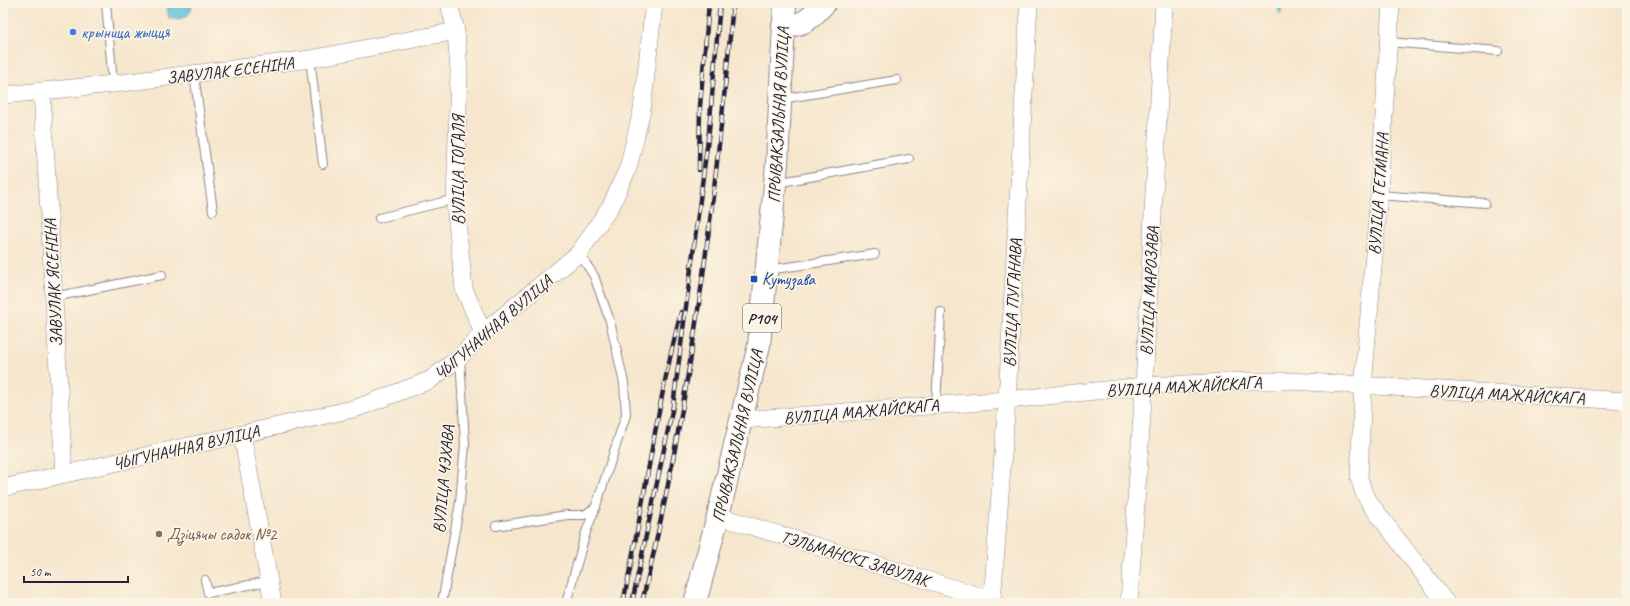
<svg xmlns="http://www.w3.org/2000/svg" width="1630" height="606" font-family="Caveat,sans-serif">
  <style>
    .water { fill: #5bc0d8; stroke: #3e718a }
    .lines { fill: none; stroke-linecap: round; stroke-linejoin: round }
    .stream { stroke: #5bc0d8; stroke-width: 4 }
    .lane-casing { stroke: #8c8484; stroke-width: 10 }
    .street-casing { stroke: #8c8484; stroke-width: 18 }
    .primary-casing { stroke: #8c8484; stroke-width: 24 }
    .lane { stroke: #fff; stroke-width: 8 }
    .street { stroke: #fff; stroke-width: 17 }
    .primary { stroke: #fff; stroke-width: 22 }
    .rail-casing { stroke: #22223b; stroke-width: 4.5 }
    .rail { stroke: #fcf5e5; stroke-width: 3; stroke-dasharray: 9; stroke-linecap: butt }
    .shop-dot { fill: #3f7fe0; stroke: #fcf5e5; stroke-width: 1.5 }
    .transit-dot { fill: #1a4fb4; stroke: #fcf5e5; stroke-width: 1.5 }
    .education-dot { fill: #8d6e63; stroke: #fcf5e5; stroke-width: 1.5 }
    .labels { text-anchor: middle; stroke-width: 3.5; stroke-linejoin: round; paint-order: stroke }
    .shield { fill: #fcf5e5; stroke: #63616e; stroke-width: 1 }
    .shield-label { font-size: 16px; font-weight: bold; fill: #22223b }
    .shop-label { font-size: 17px; fill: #366cbe; stroke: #fcf5e5; text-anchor: start }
    .street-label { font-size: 17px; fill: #22223b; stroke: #fcf5e5 }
    .transit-label { font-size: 17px; fill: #164399; stroke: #fcf5e5; text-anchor: start }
    .education-label { font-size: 17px; fill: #785e54; stroke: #fcf5e5; text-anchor: start }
  </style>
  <rect width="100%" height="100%" fill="#fcf5e5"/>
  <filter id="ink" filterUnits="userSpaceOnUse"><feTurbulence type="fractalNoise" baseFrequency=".025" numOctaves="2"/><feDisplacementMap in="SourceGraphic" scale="8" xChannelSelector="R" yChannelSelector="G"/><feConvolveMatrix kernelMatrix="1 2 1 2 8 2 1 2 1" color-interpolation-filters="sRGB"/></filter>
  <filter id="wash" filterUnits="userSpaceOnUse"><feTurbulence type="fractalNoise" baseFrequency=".012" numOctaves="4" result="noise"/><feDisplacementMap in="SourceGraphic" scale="16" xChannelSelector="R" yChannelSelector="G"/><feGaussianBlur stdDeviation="0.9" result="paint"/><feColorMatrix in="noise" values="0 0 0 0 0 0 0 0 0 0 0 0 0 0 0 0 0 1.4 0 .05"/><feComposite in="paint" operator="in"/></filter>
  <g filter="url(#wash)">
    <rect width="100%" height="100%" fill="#f6e6cd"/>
    <path class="water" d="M166,3h26c0,14 -10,18 -23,15z"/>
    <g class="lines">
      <path class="stream" d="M1280,12l1,-9"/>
    </g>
  </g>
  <g filter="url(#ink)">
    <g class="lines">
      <g class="lane-casing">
        <path id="lane" d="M106,3l7,81
          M1388,42l110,9
          M310,59l13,105
          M194,74l19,137
          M781,99l116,-19
          M776,183l133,-24
          M1379,195l106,8
          M379,218l76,-19
          M768,270l107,-16
          M54,297l108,-22
          M936,405l5,-93
          M496,526l71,-11h17l12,-8
          M205,580l3,13 61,-12
          M442,603l18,-101 5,-58 -5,-87
          M566,603l20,-71 10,-26 30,-91 -2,-32 -14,-62 -16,-45 -15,-23"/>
      </g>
      <g class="street-casing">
        <path id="street" d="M449,3l7,28 3,40 -4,132 9,86 19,44
          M1391,3l-12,192 -16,191 -4,91 4,14 8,14 75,98
          M42,92l22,382
          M3,95l110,-11 197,-25 146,-28
          M742,420l265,-20 137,-14 102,-5h45l336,20
          M242,434l31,169
          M3,488l354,-80 73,-28 30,-23 23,-24 96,-80 33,-49 16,-36 14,-58 12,-107
          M718,516l274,84
          M992,603l15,-203 22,-397
          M1129,603l15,-217 20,-383"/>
      </g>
      <g class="primary-casing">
        <path id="primary" d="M783,26c24,-1 26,-7 42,-23
          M695,603l23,-87 41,-171 18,-181 8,-161"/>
      </g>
      <use href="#lane" class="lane"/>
      <use href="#street" class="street"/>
      <use href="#primary" class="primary"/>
      <g class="rail-casing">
        <path id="rail" d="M699,170l1,-64 9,-103
          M623,603c21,-97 33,-195 58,-291
          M632,603l41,-197 36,-275 11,-128
          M642,603c48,-197 73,-398 91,-600"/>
      </g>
      <use href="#rail" class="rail"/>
    </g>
  </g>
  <circle class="shop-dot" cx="73" cy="32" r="4"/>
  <rect class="transit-dot" x="750" y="275" width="8" height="8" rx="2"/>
  <circle class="education-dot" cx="159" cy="534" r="4"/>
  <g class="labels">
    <rect class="shield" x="743" y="304" width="38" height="28" rx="3"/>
    <g class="shield-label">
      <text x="762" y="324">Р104</text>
    </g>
    <g class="shop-label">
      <text x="81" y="38">крыница жыцця</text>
    </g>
    <g class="street-label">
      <text transform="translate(230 70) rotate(-7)" y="6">ЗАВУЛАК ЕСЕНІНА</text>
      <text transform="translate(778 115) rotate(-87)" y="6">ПРЫВАКЗАЛЬНАЯ ВУЛІЦА</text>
      <text transform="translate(458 170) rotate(-90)" y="6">ВУЛІЦА ГОГАЛЯ</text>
      <text transform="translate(1378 194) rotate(-86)" y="6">ВУЛІЦА ГЕТМАНА</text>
      <text transform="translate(53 283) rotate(-93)" y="6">ЗАВУЛАК ЯСЕНІНА</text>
      <text transform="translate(1149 291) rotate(-87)" y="6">ВУЛІЦА МАРОЗАВА</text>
      <text transform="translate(1012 303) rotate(-87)" y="6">ВУЛІЦА ПУГАНАВА</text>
      <text transform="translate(493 327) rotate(-41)" y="6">ЧЫГУНАЧНАЯ ВУЛІЦА</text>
      <text transform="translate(1184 386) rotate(-3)" y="6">ВУЛІЦА МАЖАЙСКАГА</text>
      <text transform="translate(1507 394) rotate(3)" y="6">ВУЛІЦА МАЖАЙСКАГА</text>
      <text transform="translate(861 411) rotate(-5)" y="6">ВУЛІЦА МАЖАЙСКАГА</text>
      <text transform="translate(737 436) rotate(-77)" y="6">ПРЫВАКЗАЛЬНАЯ ВУЛІЦА</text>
      <text transform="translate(186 447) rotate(-13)" y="6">ЧЫГУНАЧНАЯ ВУЛІЦА</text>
      <text transform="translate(443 479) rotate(-85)" y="6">ВУЛІЦА ЧЭХАВА</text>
      <text transform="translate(855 558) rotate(17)" y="6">ТЭЛЬМАНСКІ ЗАВУЛАК</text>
    </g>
    <g class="transit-label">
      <text x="762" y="285">Кутузава</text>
    </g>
    <g class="education-label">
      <text x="167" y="540">Дзіцячы садок №2</text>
    </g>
  </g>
  <rect width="1630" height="606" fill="none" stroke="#fcf5e5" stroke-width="16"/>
  <path d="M24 576v6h104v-6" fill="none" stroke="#22223b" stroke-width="2"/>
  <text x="30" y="576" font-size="12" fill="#22223b" stroke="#fcf5e5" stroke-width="3" paint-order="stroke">50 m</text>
</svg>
